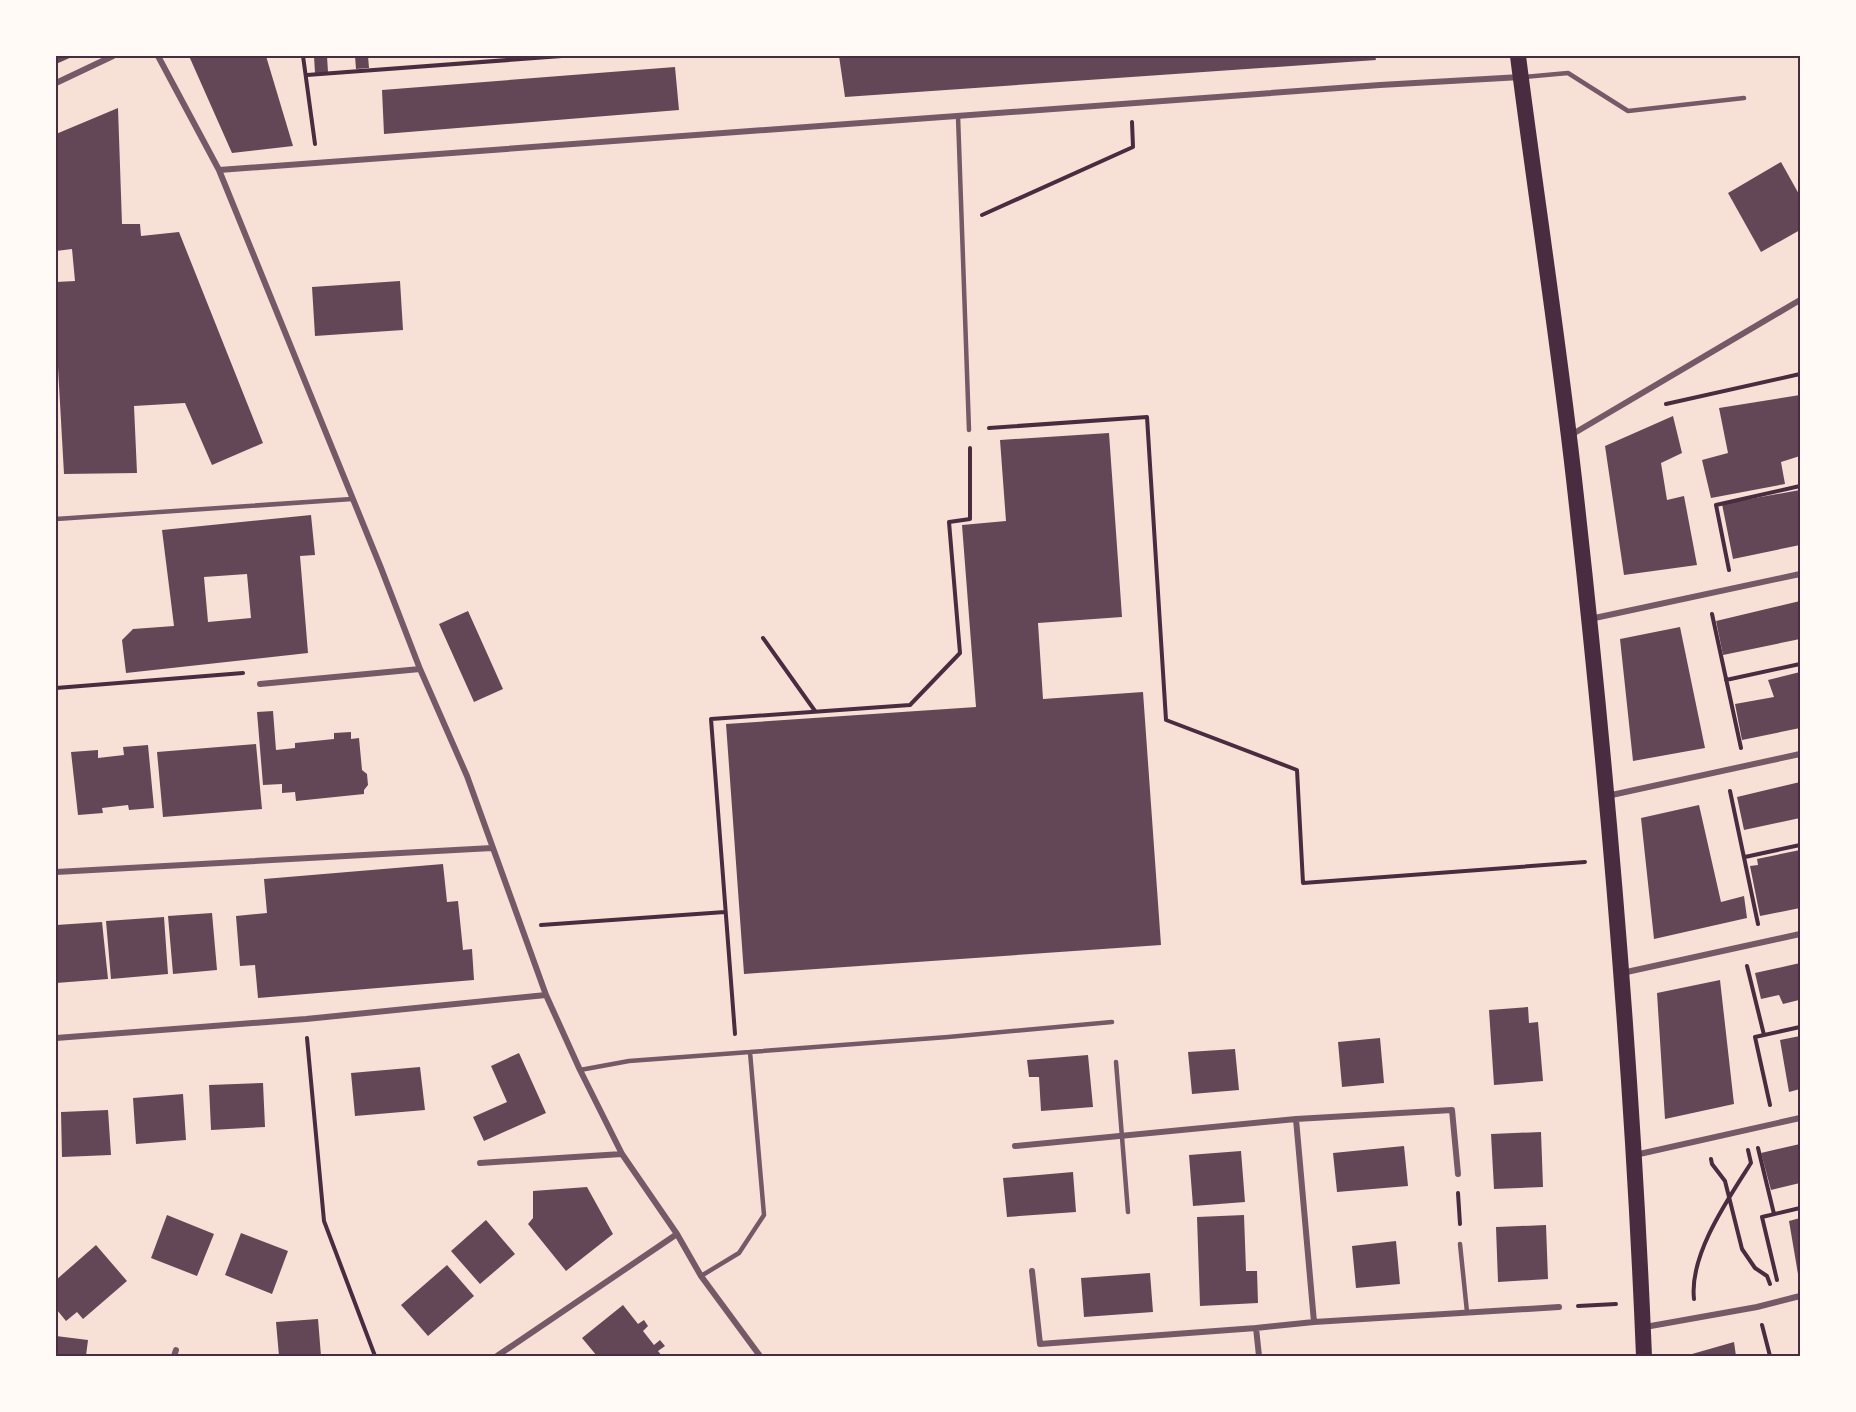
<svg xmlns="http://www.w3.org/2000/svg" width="1856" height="1412" font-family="Manrope,sans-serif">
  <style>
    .building { fill: #644757; fill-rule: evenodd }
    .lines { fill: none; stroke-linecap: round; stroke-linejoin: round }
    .path { stroke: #4a2c40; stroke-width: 4 }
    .service { stroke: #755966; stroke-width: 4.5 }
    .minor { stroke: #755966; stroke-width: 6 }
    .trunk { stroke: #4a2c40; stroke-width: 16 }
    .neatline { fill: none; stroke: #4a2c40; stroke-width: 2 }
  </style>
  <rect width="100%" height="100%" fill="#f7e1d7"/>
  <path class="building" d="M56,56h18l-18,8z
    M189,56h77l27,90 -61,7z
    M314,56h13l1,16 -13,1z
    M355,56h13l1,12 -13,1z
    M839,56h536l1,4 -531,37z
    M675,67l4,43 -295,24 -2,-44z
    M118,108l4,116h18l1,12 38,-4 84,211 -51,22 -27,-62 -51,3 3,67 -73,1 -8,-142v-50l19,-1 -3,-32 -16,2v-117z
    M1781,162l19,34v34l-39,22 -33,-59z
    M400,281l3,49 -88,6 -3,-49z
    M1800,395v61l-19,6 4,22 -74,14 -9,-38 26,-7 -9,-45z
    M1673,416l9,37 -21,10 6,37 17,-4 13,69 -73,10 -19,-129z
    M1109,433l13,184 -84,6 5,76 100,-7 18,253 -417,29 -18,-250 250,-17 -14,-182 44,-4 -6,-81z
    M1800,490v55l-67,14 -11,-55z
    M311,515l4,40 -15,1 8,97 -182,20 -4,-33 11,-11 41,-3 -12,-96zM247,574l4,44 -43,4 -4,-45z
    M1800,601v38l-77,16 -7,-34z
    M468,611l35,78 -29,13 -35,-78z
    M1680,627l25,121 -72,13 -13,-122z
    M1800,672v56l-58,12 -7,-36 39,-7 -6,-17z
    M273,711l3,39 19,-2v-5l39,-4v-6l17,-1v7l8,-1 3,32 5,4 1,11 -4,5v4l-68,7 -1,-9 -13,1v-9l-19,1 -6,-73z
    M256,744l6,65 -99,8 -6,-65z
    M148,745l6,63 -25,2 -1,-5 -26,3 1,5 -25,2 -7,-63 27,-2v8l26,-3 -1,-8z
    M1800,782v36l-56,12 -7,-33z
    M1699,805l22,97 23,-6 3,22 -93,21 -13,-121z
    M1800,850v58l-40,8 -10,-50 8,-1 -1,-6z
    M443,864l4,38 11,-1 5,49 9,-1 2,31 -216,18 -3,-33 -15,1 -4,-50 31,-3 -3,-34z
    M212,913l5,57 -44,4 -5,-58z
    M164,917l4,57 -57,5 -5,-58z
    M102,922l6,57 -52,4v-58z
    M1800,963v41l-1,-4 -16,4 -4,-9 -18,4 -6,-26z
    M1720,980l14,124 -69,15 -8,-126z
    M1528,1007l1,16 9,-1 5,59 -49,4 -5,-75z
    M1800,1036v53l-11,3 -9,-52z
    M1380,1038l4,45 -42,4 -4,-45z
    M1235,1049l4,41 -47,4 -4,-42z
    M519,1053l27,60 -62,28 -11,-24 34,-15 -16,-36z
    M1088,1055l5,52 -52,4 -2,-34h-10l-2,-17z
    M420,1067l5,43 -70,6 -4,-43z
    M263,1083l2,44 -54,3 -2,-45z
    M183,1094l3,46 -50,4 -3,-46z
    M108,1110l3,45 -49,2 -1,-45z
    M1541,1132l2,55 -49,2 -3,-55z
    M1800,1144v39l-29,7 -10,-37z
    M1404,1146l4,40 -71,6 -4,-39z
    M1241,1151l4,51 -52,4 -4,-51z
    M1073,1172l3,40 -69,5 -4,-39z
    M587,1187l26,47 -47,37 -38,-47 5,-6v-27z
    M167,1215l47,19 -17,42 -46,-18z
    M1244,1215l2,56h11l1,32 -58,3 -3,-89z
    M1800,1218v55l-2,1 -9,-53z
    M486,1220l29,34 -35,30 -29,-33z
    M1546,1225l2,54 -50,3 -2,-55z
    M241,1233l47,18 -16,43 -47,-19z
    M1396,1241l4,43 -44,4 -4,-42z
    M96,1245l31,36 -44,38 -6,-7 -11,9 -9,-11 -1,2v-32z
    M447,1265l27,31 -46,40 -27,-31z
    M1150,1273l3,39 -69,5 -3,-39z
    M623,1305l15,19 6,-4 4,6 -5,5 11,14 6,-5 5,6 -7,5 4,5h-65l-15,-18z
    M318,1319l3,37h-42l-3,-34z
    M56,1336l32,4 -2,16h-30z
    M1734,1342l2,14h-51z"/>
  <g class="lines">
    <path class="path" d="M303,56l12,88
      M307,75l255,-19
      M982,215l151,-68 -1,-25
      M1666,404l134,-30
      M989,428l158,-11 19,303 131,50 6,113 282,-21
      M1729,570l-13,-65 84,-19
      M1712,614l29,134
      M763,638l52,73
      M1726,680l74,-16
      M56,688l187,-15
      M1730,791l28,133
      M1745,857l55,-12
      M541,925l184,-13
      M1747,966l17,69
      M735,1034l-24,-315 199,-14 50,-52 -11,-131 21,-3v-71
      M307,1038l17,183 51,135
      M1770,1105l-15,-68 45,-10
      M1758,1148l16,66
      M1711,1159l1,5 13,17 17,68 13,19 12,8 3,8
      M1458,1193l2,31
      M1777,1280l-15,-63 38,-9
      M1694,1299c-5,-44 34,-100 57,-136l-3,-13
      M1578,1306l38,-2
      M1762,1325l8,31"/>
    <path class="service" d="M1524,77l44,-4 60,38 116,-13
      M958,116l11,314
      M56,519l296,-20
      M750,1052l198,-15 164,-15
      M1116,1062l12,150
      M580,1070l49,-9 121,-9 14,163 -25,38 -38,23
      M1460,1244l7,68"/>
    <path class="minor" d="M158,56l61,114 162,398 39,101 47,107 79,219 34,75 42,84 55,80 24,42 59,80
      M56,83l57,-27
      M219,170l1161,-85 141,-8
      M1571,435l229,-135
      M1590,619l210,-45
      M260,684l160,-15
      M1607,796l193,-42
      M56,872l436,-24
      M1622,973l178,-39
      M56,1038l250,-19 240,-24
      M1296,1119l18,203
      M1015,1146l281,-27 156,-9 6,64
      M1635,1155l165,-37
      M480,1163l142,-9
      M1032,1271l8,73 216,-16 58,-6 245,-15
      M1645,1327l112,-20 43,-11
      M1256,1328l3,28
      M174,1356l2,-6
      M497,1356l180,-122"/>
    <path class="trunk" d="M1518,56c18,141 40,282 56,423 33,292 58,584 70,877"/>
  </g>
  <rect width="1856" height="1412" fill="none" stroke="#fffaf5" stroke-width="114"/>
  <rect x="57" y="57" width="1742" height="1298" class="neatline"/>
</svg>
